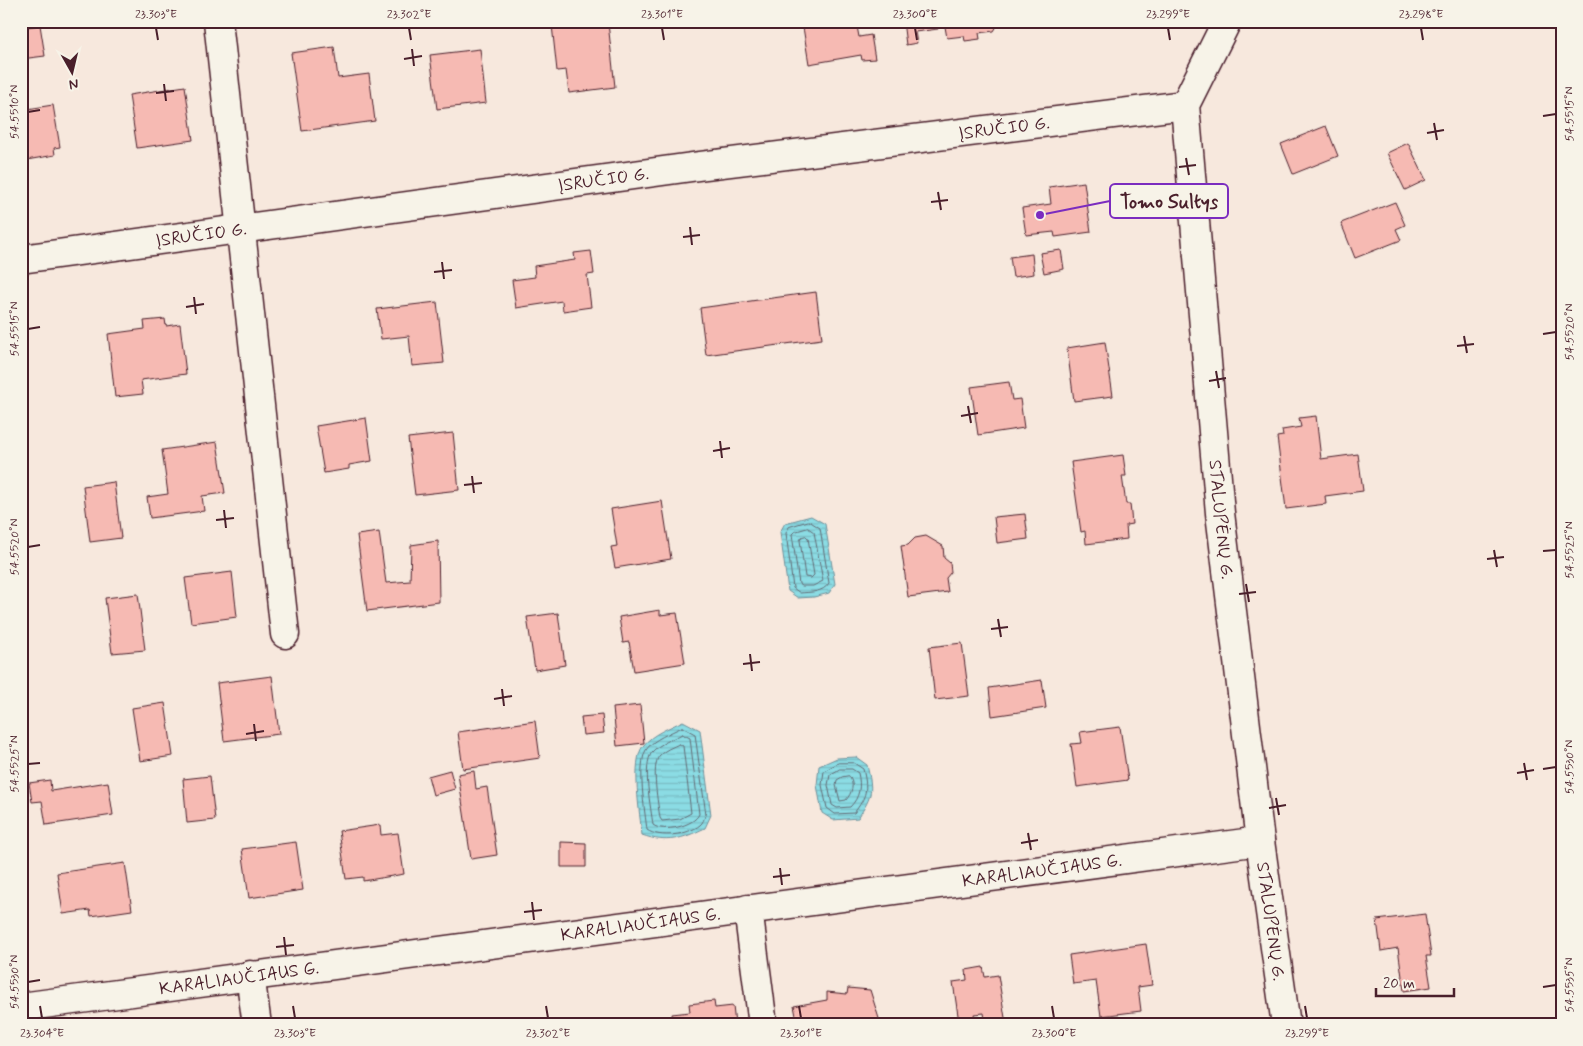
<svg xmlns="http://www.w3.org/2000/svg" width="1583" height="1046" font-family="Mynerve,sans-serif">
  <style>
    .water { fill: url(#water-rules); stroke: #71909a }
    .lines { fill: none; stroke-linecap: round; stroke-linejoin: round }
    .shore { stroke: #646b75; stroke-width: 1 }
    .building { fill: #f6bab3; stroke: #4a1f2b }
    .minor-casing { stroke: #4a1f2b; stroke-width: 31 }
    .minor { stroke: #f7f3e8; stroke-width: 28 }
    .ticks { fill: none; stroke: #4a1f2b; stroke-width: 2 }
    .labels { text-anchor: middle; stroke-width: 5; stroke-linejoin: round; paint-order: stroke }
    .street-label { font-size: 18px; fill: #4a1f2b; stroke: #f7f3e8 }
    .leader { fill: none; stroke: #7b2cbf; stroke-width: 2 }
    .callout-dot { fill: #7b2cbf; stroke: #f7f3e8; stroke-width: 2 }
    .callout { fill: #f7f3e8; stroke: #7b2cbf; stroke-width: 2 }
    .callout-label { font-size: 19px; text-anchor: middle; font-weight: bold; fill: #4a1f2b }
    .neatline { fill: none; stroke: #4a1f2b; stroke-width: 2 }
    .ticks-label { font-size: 12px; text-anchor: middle; fill: #4a1f2b }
  </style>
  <defs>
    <pattern id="water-rules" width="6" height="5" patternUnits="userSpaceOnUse" patternTransform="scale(1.25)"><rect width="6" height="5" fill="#8bdce4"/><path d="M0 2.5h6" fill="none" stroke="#79bcc4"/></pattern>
  </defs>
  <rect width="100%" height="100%" fill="#f7e8dd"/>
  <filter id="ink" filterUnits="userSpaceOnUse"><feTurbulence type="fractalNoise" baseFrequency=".02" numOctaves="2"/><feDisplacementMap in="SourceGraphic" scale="10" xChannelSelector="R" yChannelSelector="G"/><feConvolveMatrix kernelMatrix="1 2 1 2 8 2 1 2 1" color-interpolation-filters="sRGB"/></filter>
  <g filter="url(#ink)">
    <path class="water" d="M811,516l14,8 10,60 -6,9 -15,4 -16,1 -10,-7 -8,-59 5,-9z
      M683,721l17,9 11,85 -6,13c-23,11 -38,16 -63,7 -2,-20 -11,-74 1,-89 9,-12 26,-18 40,-25z
      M856,757l11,8c6,26 6,30 -9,53l-25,2 -11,-7 -5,-28 2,-19 18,-8z"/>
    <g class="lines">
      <path class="shore" d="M809,521l11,7 9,55c-6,10 -19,9 -29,10l-7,-5 -7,-55 3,-6z
        M808,528l6,4 9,49 -10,5h-11l-3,-2 -7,-50 2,-2z
        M806,536l2,2 6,37 -3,3 -6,-1 -5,-37 2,-3z
        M682,727l13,7 11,81c-2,3 -3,8 -6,10 -12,10 -40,14 -53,5 -2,-18 -10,-65 -1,-80 7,-11 25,-17 36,-23z
        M682,734l8,4 9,76c-5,12 -36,19 -46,11 -2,-17 -11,-59 -1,-73 7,-8 21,-13 30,-18z
        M679,744l4,2 8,67 -11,6 -18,2 -2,-3c-2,-14 -9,-51 -1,-62 5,-6 14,-9 20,-12z
        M854,763l9,6c5,20 4,27 -9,44l-19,1 -8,-6 -5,-23 2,-14 14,-8z
        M840,769h12l6,4c3,13 2,24 -8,34l-13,1 -5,-3 -4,-20 2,-10z
        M849,776c6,8 3,17 -3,24l-6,1 -4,-16 1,-5 5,-3z"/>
    </g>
    <path class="building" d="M582,21h9v4l17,-2 7,64 -46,6 -3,-23 -9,1 -5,-46z
      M802,21h39v2l15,-2 3,16 12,-2 4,24 -13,1 -1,-5 -52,9z
      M872,21h25v1l-25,3z
      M903,21h34l1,8 -23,3 2,11 -11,2z
      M944,21h56l-6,10 -15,2 1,6 -15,2 -1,-5 -17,2z
      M40,25l5,31 -24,3v-31z
      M334,47l4,31 31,-4 6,47 -73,10 -11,-78z
      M480,49l6,54 -49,6 -7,-54z
      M185,86l8,54 -56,8 -8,-53z
      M53,105l7,42 -6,1 1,7 -34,6v-51z
      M1326,126l12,30 -45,18 -12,-30z
      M1408,143l18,37 -21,10 -18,-37z
      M1084,182l7,50 -36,5 -1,-5 -28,3 -4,-27 29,-4 -2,-17z
      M1395,202l10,23 -9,4 5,11 -46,18 -14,-35z
      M1061,250l3,19 -20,4 -4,-20z
      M591,251l3,23 -7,1 4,32 -28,4 -1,-10 -46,7 -4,-28 23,-3 -1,-11 41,-6 -1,-7z
      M1032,254l2,20 -21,3 -3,-20z
      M816,292l6,47 -116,16 -6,-47z
      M437,302l7,61 -32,3 -3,-30 -28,3 -4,-30z
      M165,319l1,7 14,-2 6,50 -45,6 2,14 -28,3 -7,-63 37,-5 -1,-8z
      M1105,342l8,54 -39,5 -7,-53z
      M1009,382l3,18 8,-1 4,29 -46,7 -7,-48z
      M1316,416l5,43 37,-5 5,37 -38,5 1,8 -40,5 -9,-72 6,-1 -1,-6 19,-3 -2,-9z
      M366,418l6,43 -23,4v4l-25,4 -8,-47z
      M453,433l6,57 -44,5 -7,-57z
      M217,442l8,51 -23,3 2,15 -54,7 -3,-21 21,-3 -6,-44z
      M1123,455l3,21h-4l4,28h4l2,20 -6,1 1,14 -41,5 -1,-13 -4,1 -10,-70z
      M114,482l7,56 -31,4 -7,-56z
      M662,501l9,58 -56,9 -4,-21 6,-1 -6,-37z
      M1025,514l3,25 -31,4 -3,-26z
      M379,532l7,51 24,-2 1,-36 27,-4 1,61 -72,9 -10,-76z
      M926,536l17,10 1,12 6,5 1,9 -5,6 2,14 -40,5 -7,-51 7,-1 7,-7z
      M232,572l5,45 -46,6 -6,-45z
      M138,594l7,56 -33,3 -7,-55z
      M660,610v5l17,-2 8,50 -51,8 -5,-29 -6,1 -4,-26z
      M558,613l7,52 -30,5 -8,-53z
      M962,643l7,53 -34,4 -6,-53z
      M272,676l7,58 -55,7 -7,-58z
      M1042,680l4,28 -54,8 -3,-28z
      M165,703l8,53 -33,5 -8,-53z
      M640,705l4,38 -27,3 -4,-38z
      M602,715l2,18 -21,2 -2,-18z
      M535,721l5,37 -77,11 -5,-37z
      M1120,727l8,53 -51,7 -6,-43 11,-1 -2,-11z
      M450,770l5,19 -22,6 -5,-19z
      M474,771l2,18 11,-2 10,68 -26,4 -13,-85z
      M210,776l5,44 -28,3 -4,-44z
      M50,780l1,11 57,-9 5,33 -67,10 -4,-24 -10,1 -3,-19z
      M380,825l1,10 17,-2 6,41 -41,7v-4l-17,2 -7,-48z
      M296,842l7,48 -54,8 -7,-49z
      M561,842l25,1v24h-25z
      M125,863l7,47 -41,6 -1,-6 -27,4 -6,-41z
      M21,877l7,41 -7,1z
      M1425,914l6,42h-5l5,31 -27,4 -6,-43 -17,3 -4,-31z
      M1146,944l6,41 -14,2 3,24 -40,5 -5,-35 -23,3 -4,-29z
      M983,967l2,10 13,-2 8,49 -20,1 -2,-12 -10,1 1,6 -16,2 -6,-40 14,-2 -1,-10z
      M848,988l22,2 11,35h-83l-4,-19 33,-6v-8l20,2z
      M714,1001l1,7 18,-2 2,19h-62l-1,-11 18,-2 -1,-8z"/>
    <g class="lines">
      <g class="minor-casing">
        <g id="minor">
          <path d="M218,21l67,613"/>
          <path id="s1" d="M1227,21l-42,84 35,408 40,328 26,184"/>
          <path id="s2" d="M21,259l678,-93 486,-61"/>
          <path d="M748,909l15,116"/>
          <path d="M250,975l7,50"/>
          <path id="s3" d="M21,1007l1239,-166"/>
        </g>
      </g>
      <use href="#minor" class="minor"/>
    </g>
  </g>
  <path class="ticks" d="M156,28l2,12M409,28l2,12M662,28l2,12M915,28l2,12M1168,28l2,12M1421,28l2,12M412,49l2,17M404,59l18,-3M164,84l2,17M156,93l18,-2M28,112l12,-2M1543,116l13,-2M1434,123l3,17M1427,133l17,-3M1186,158l3,17M1179,167l17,-2M938,192l3,18M931,202l17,-2M690,227l2,18M683,237l17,-2M442,262l2,17M434,272l18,-2M194,297l2,17M186,307l18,-3M28,329l12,-2M1543,334l13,-2M1464,336l3,17M1457,346l17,-2M1216,371l3,17M1209,381l17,-3M968,406l3,17M961,416l17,-3M720,441l2,17M713,451l17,-3M472,476l2,17M464,485l18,-2M224,510l2,18M216,520l18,-2M28,547l12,-2M1494,550l3,17M1543,551l13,-1M1487,559l17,-2M1246,584l3,18M1239,594l17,-2M998,619l3,18M991,629l17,-2M750,654l2,17M743,664l17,-2M502,689l2,17M494,699l18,-3M254,724l2,17M246,734l18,-3M1524,763l3,17M28,764l12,-1M1543,769l13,-2M1517,773l17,-3M1276,798l3,17M1269,808l17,-3M1028,833l3,17M1021,843l17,-3M780,868l2,17M773,877l17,-2M532,902l2,18M524,912l18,-2M284,937l2,18M276,947l18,-2M28,982l12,-2M1543,987l13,-2M40,1006l2,12M293,1006l2,12M546,1006l2,12M799,1006l2,12M1052,1006l2,12M1305,1006l2,12"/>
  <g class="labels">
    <g class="street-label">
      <text dy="6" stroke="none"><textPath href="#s2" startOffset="992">ĮSRUČIO G.</textPath></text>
      <text dy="6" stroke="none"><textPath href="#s2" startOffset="588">ĮSRUČIO G.</textPath></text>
      <text dy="6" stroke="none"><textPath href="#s2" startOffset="182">ĮSRUČIO G.</textPath></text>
      <text dy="6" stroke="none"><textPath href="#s1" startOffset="510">STALUPĖNŲ G.</textPath></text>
      <text dy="6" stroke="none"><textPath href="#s3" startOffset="1030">KARALIAUČIAUS G.</textPath></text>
      <text dy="6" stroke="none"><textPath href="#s1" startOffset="915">STALUPĖNŲ G.</textPath></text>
      <text dy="6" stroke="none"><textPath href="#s3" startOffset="625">KARALIAUČIAUS G.</textPath></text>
      <text dy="6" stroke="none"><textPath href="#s3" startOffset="220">KARALIAUČIAUS G.</textPath></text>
    </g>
  </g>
  <path class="leader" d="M1040 215L1110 201"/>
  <circle class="callout-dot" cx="1040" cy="215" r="5"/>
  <rect class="callout" x="1110" y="184" width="118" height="34" rx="5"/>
  <g class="callout-label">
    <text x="1169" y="208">Tomo Sultys</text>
  </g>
  <rect width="1583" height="1046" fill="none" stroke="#f7f3e8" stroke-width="55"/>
  <g transform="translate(72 72) rotate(172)" stroke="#f7f3e8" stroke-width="4" paint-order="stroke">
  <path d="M0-4L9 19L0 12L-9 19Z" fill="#4a1f2b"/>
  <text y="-8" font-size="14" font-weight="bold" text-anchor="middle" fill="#4a1f2b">N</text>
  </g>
  <path d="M1376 988v8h78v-8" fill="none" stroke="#4a1f2b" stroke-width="2.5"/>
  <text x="1383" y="988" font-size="15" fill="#4a1f2b" stroke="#f7f3e8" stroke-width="4" paint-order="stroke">20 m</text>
  <rect x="28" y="28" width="1528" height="990" class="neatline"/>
  <g class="ticks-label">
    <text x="156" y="18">23.303°E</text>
    <text x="409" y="18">23.302°E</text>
    <text x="662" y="18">23.301°E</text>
    <text x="915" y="18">23.300°E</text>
    <text x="1168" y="18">23.299°E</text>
    <text x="1421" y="18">23.298°E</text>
    <text transform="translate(14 112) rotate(-90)" y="4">54.5510°N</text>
    <text transform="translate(1569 114) rotate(-90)" y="4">54.5515°N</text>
    <text transform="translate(14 329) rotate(-90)" y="4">54.5515°N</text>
    <text transform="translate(1569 332) rotate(-90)" y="4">54.5520°N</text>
    <text transform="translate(14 547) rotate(-90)" y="4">54.5520°N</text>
    <text transform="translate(1569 550) rotate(-90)" y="4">54.5525°N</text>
    <text transform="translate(14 764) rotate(-90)" y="4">54.5525°N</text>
    <text transform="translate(1569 767) rotate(-90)" y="4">54.5530°N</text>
    <text transform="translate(14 982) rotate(-90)" y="4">54.5530°N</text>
    <text transform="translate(1569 985) rotate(-90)" y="4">54.5535°N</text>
    <text x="42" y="1037">23.304°E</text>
    <text x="295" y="1037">23.303°E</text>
    <text x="548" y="1037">23.302°E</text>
    <text x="801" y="1037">23.301°E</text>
    <text x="1054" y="1037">23.300°E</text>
    <text x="1307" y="1037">23.299°E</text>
  </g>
</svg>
